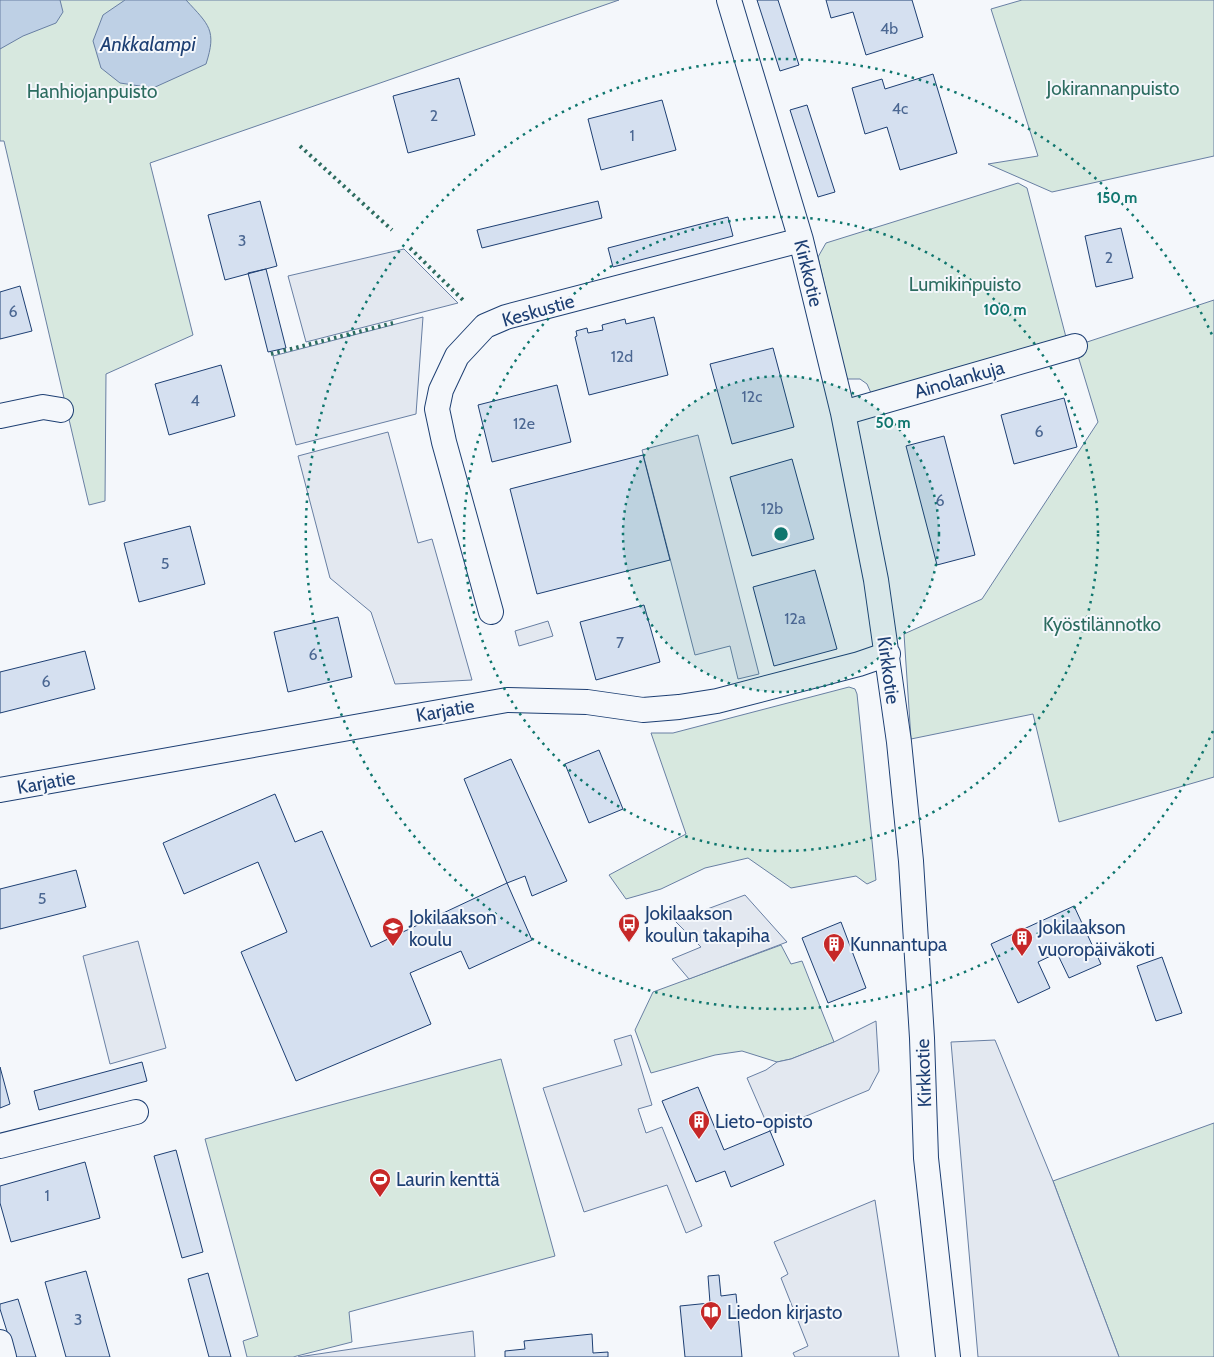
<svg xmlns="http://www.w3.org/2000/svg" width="1214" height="1357" font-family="Cabin,sans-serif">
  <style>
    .green { fill: #d7e8df; stroke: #687fa3 }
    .parking { fill: #e3e8f0; stroke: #687fa3 }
    .water { fill: #bed0e5; stroke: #687fa3 }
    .building { fill: #d5e0f0; stroke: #1d3f73 }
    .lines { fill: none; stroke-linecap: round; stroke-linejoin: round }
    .minor-casing { stroke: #1d3f73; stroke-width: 26 }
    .minor { stroke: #f4f7fb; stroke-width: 24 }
    .hedge { stroke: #2c6c60; stroke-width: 4; stroke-dasharray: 2.5 4; stroke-linecap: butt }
    .ring { fill: none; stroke: #0f766e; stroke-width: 2.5; stroke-dasharray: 2.5 5 }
    .labels { text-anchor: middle; stroke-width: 4; stroke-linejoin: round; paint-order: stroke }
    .number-label { font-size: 16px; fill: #4b6792 }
    .park-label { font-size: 19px; fill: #2c6c60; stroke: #f4f7fb }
    .street-label { font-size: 19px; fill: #1d3f73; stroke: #f4f7fb }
    .poi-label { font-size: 19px; fill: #1d3f73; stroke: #f4f7fb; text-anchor: start }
    .water-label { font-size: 20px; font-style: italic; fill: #1d3f73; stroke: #f4f7fb }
    .centre { fill: #0f766e; stroke: #f4f7fb; stroke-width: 2.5 }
    .ring-label { font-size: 15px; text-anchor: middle; font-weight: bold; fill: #0f766e; stroke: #f4f7fb; stroke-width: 4; stroke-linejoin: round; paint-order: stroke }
  </style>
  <rect width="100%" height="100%" fill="#f4f7fb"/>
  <path class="green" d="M0,0h619l-469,163 43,172 -87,39 -1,127 -16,4 -85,-364h-4z
    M1022,0h192v156l-162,36 -64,-28 50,-8 -47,-147z
    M1018,183l9,5 40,153 -196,52 -4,-9 -7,-5h-14l-28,-122 8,-14z
    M1214,300v477l-155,45 -26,-108 -122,25 -7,-105 78,-35 116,-177 -23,-76z
    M849,687l6,2 2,5 19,186 -9,4 -11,-8 -65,12 -43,-30 -43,10 -44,21 -35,10 -17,-24 77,-41 -35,-101h22z
    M781,945l10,19 11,-3 32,81 -43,17 -14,3 -35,-11 -27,4 -64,18 -16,-43 18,-38z
    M501,1059l54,197 -206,56 3,30 -59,15h-46l-4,-16 15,-5 -53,-197z
    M1214,1123v234h-95l-66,-176z"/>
  <path class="parking" d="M404,249l54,54 -152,39 -18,-66z
    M423,317l-7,97 -120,31 -23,-89z
    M388,432l30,111 14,-4 40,141 -77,4 -24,-72 -41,-34 -32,-122z
    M698,435l61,239 -21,5 -8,-33 -35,9 -53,-205z
    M548,621l5,15 -34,10 -4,-15z
    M745,895l42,47 -98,37 -17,-20 29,-12 -26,-26z
    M138,941l28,107 -56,16 -27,-108z
    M876,1021l3,50 -10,19 -99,41 -23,-53 19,-8 11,-8 14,-3 43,-17z
    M631,1035l21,70 -14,4 8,24 16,-6 40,99 -16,7 -19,-48 -83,27 -41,-124 79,-23 -8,-25z
    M995,1040l58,141 66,176h-141l-27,-315z
    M875,1200l24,157h-104l-2,-4 15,-7 -27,-68 7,-4 -14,-32z
    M473,1331l2,26h-177z"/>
  <path class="water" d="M0,0h60l3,12 -7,11 -33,13 -23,13z
    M125,0h61c23,25 31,30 20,64l-53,24 -33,-5 -19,-15 -8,-27 10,-26z"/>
  <path class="building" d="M757,0h21l21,65 -19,6z
    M826,0h86l11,37 -57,18 -13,-43 -22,6z
    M933,74l24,79 -57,17 -13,-43 -22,7 -13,-46 30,-9 3,10z
    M459,78l16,57 -67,18 -15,-57z
    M662,100l14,50 -75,20 -13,-51z
    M807,105l28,87 -17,5 -28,-87z
    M260,201l17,65 -52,14 -17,-65z
    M598,201l4,17 -120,30 -5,-18z
    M728,217l5,19 -120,31 -5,-19z
    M1121,228l12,50 -37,9 -11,-51z
    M266,269l20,79 -18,4 -20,-79z
    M20,286l12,45 -32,8v-47z
    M654,317l14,58 -79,20 -14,-58 2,-1 -1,-5 11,-3 1,5 15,-3 -1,-5 23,-6 1,5z
    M773,348l21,79 -62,17 -22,-80z
    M221,365l14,51 -66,19 -14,-51z
    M557,385l14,57 -79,20 -14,-57z
    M1064,398l13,49 -63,17 -13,-49z
    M944,436l31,119 -38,10 -31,-119z
    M643,455l27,105 -133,34 -27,-105z
    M792,459l22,80 -62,17 -22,-79z
    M190,526l15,58 -66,18 -15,-59z
    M815,570l22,79 -63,17 -21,-79z
    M644,605l16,57 -64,18 -16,-58z
    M338,617l14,60 -64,15 -14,-60z
    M85,651l10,38 -95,24v-41z
    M599,750l24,59 -34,14 -24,-59z
    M511,759l56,122 -35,15 -7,-20 -18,7 -43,-104z
    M275,794l20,48 27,-11 49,116 136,-64 25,57 -63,29 -8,-18 -51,22 21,51 -135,57 -55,-129 46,-20 -29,-70 -74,32 -21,-51z
    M76,870l10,37 -86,22v-40z
    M1074,906l27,58 -32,14 -12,-25 -19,9 12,26 -32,15 -27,-59z
    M841,922l25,66 -38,15 -26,-65z
    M1162,957l20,56 -26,8 -19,-55z
    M142,1062l5,19 -108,29 -5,-19z
    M0,1067l10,37 -10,4z
    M698,1087l26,63 46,-19 14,34 -53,22 -6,-16 -29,11 -34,-81z
    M176,1150l27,102 -21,6 -28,-102z
    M85,1162l15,56 -89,24 -11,-39v-17z
    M86,1271l24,86h-44l-21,-75z
    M208,1273l23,84h-22l-21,-78z
    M719,1275l2,21 15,-2 6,63h-57l-5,-51 30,-3 -2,-27z
    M18,1299l18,58h-21l-15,-48v-5z
    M592,1334l1,19 15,-1v5h-103v-6l20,-2 -1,-8z"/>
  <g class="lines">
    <g class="minor-casing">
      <path id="minor" d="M729,0l72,240 42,173 33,167 23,162 12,119 11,177 4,120 22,199
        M843,413l232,-67
        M0,416l43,-9 18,3
        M491,612l-47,-170 -7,-33 4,-19 16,-34 28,-30 21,-9 295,-77
        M0,790l507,-90 80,2 56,8 36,-3 38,-6 142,-37 29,-10
        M0,1146l136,-34
        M0,1342l4,15"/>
    </g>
    <use href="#minor" class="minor"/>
    <path class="hedge" d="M300,146l92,84
      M410,248l55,54
      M271,354l122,-31"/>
  </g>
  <circle cx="781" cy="534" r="158" fill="#0f766e" fill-opacity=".12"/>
  <g class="ring">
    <circle cx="781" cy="534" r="158"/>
    <circle cx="781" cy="534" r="317"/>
    <path d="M1213 731A475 475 0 1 1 1213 337"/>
  </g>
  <defs>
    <g id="bus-pin" transform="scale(1.125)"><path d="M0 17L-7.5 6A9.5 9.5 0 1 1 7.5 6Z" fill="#c62828" stroke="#f4f7fb"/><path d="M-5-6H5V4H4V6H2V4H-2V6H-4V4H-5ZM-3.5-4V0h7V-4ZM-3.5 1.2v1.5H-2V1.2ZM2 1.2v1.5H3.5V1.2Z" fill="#fff"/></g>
    <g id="school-pin" transform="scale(1.125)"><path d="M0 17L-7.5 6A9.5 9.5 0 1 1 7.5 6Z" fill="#c62828" stroke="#f4f7fb"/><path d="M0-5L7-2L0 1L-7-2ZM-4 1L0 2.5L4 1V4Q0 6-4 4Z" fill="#fff"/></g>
    <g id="building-pin" transform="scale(1.125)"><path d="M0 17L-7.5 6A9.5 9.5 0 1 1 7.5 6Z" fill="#c62828" stroke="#f4f7fb"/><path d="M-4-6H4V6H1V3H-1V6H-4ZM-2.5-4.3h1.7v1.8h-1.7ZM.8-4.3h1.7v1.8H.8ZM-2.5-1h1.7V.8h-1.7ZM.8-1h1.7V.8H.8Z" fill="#fff"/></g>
    <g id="stadium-pin" transform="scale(1.125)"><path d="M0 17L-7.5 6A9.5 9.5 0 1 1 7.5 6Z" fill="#c62828" stroke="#f4f7fb"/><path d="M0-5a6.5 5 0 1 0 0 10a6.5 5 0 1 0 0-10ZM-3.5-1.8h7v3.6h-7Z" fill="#fff"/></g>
    <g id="library-pin" transform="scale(1.125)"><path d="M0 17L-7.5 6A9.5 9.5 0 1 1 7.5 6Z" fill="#c62828" stroke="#f4f7fb"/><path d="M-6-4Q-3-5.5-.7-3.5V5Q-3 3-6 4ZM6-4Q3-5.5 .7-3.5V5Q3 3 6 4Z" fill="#fff"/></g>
  </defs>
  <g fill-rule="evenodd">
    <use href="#bus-pin" x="629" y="924"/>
    <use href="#school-pin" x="393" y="928"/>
    <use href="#building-pin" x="1022" y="938"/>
    <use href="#building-pin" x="834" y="944"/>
    <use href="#building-pin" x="699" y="1121"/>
    <use href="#stadium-pin" x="380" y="1179"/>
    <use href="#library-pin" x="711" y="1312"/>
  </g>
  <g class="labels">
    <g class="number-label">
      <text x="889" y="34">4b</text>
      <text x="900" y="114">4c</text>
      <text x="434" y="121">2</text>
      <text x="632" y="141">1</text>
      <text x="242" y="246">3</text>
      <text x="1109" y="263">2</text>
      <text x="13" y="317">6</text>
      <text x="622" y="362">12d</text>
      <text x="752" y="402">12c</text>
      <text x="195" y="406">4</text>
      <text x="524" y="429">12e</text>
      <text x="1039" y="437">6</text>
      <text x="940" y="506">6</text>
      <text x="772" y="514">12b</text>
      <text x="165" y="569">5</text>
      <text x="795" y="624">12a</text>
      <text x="620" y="648">7</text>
      <text x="313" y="660">6</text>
      <text x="46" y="687">6</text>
      <text x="42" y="904">5</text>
      <text x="47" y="1201">1</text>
      <text x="78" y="1325">3</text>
    </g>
    <g class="park-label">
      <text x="1113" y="95">Jokirannanpuisto</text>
      <text x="92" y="98">Hanhiojanpuisto</text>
      <text x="965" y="291">Lumikinpuisto</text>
      <text x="1102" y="631">Kyöstilännotko</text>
    </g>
    <g class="street-label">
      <text transform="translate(809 273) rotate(76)" y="7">Kirkkotie</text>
      <text transform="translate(538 310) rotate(-16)" y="7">Keskustie</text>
      <text transform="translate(959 379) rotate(-16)" y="7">Ainolankuja</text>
      <text transform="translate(889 670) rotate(82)" y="7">Kirkkotie</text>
      <text transform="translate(445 710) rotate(-10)" y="7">Karjatie</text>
      <text transform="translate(46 782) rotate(-10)" y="7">Karjatie</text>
      <text transform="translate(923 1073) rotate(-92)" y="7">Kirkkotie</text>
    </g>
    <g class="poi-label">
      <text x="645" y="920">Jokilaakson<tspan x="645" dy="22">koulun takapiha</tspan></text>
      <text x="409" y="924">Jokilaakson<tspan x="409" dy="22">koulu</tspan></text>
      <text x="1038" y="934">Jokilaakson<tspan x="1038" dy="22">vuoropäiväkoti</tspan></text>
      <text x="850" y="951">Kunnantupa</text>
      <text x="715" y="1128">Lieto-opisto</text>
      <text x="396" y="1186">Laurin kenttä</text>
      <text x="727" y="1319">Liedon kirjasto</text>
    </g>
    <g class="water-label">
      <text x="148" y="51">Ankkalampi</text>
    </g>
  </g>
  <circle cx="781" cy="534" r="8" class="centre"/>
  <g class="ring-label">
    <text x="1117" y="203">150 m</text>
    <text x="1005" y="315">100 m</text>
    <text x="893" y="428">50 m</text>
  </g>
</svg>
